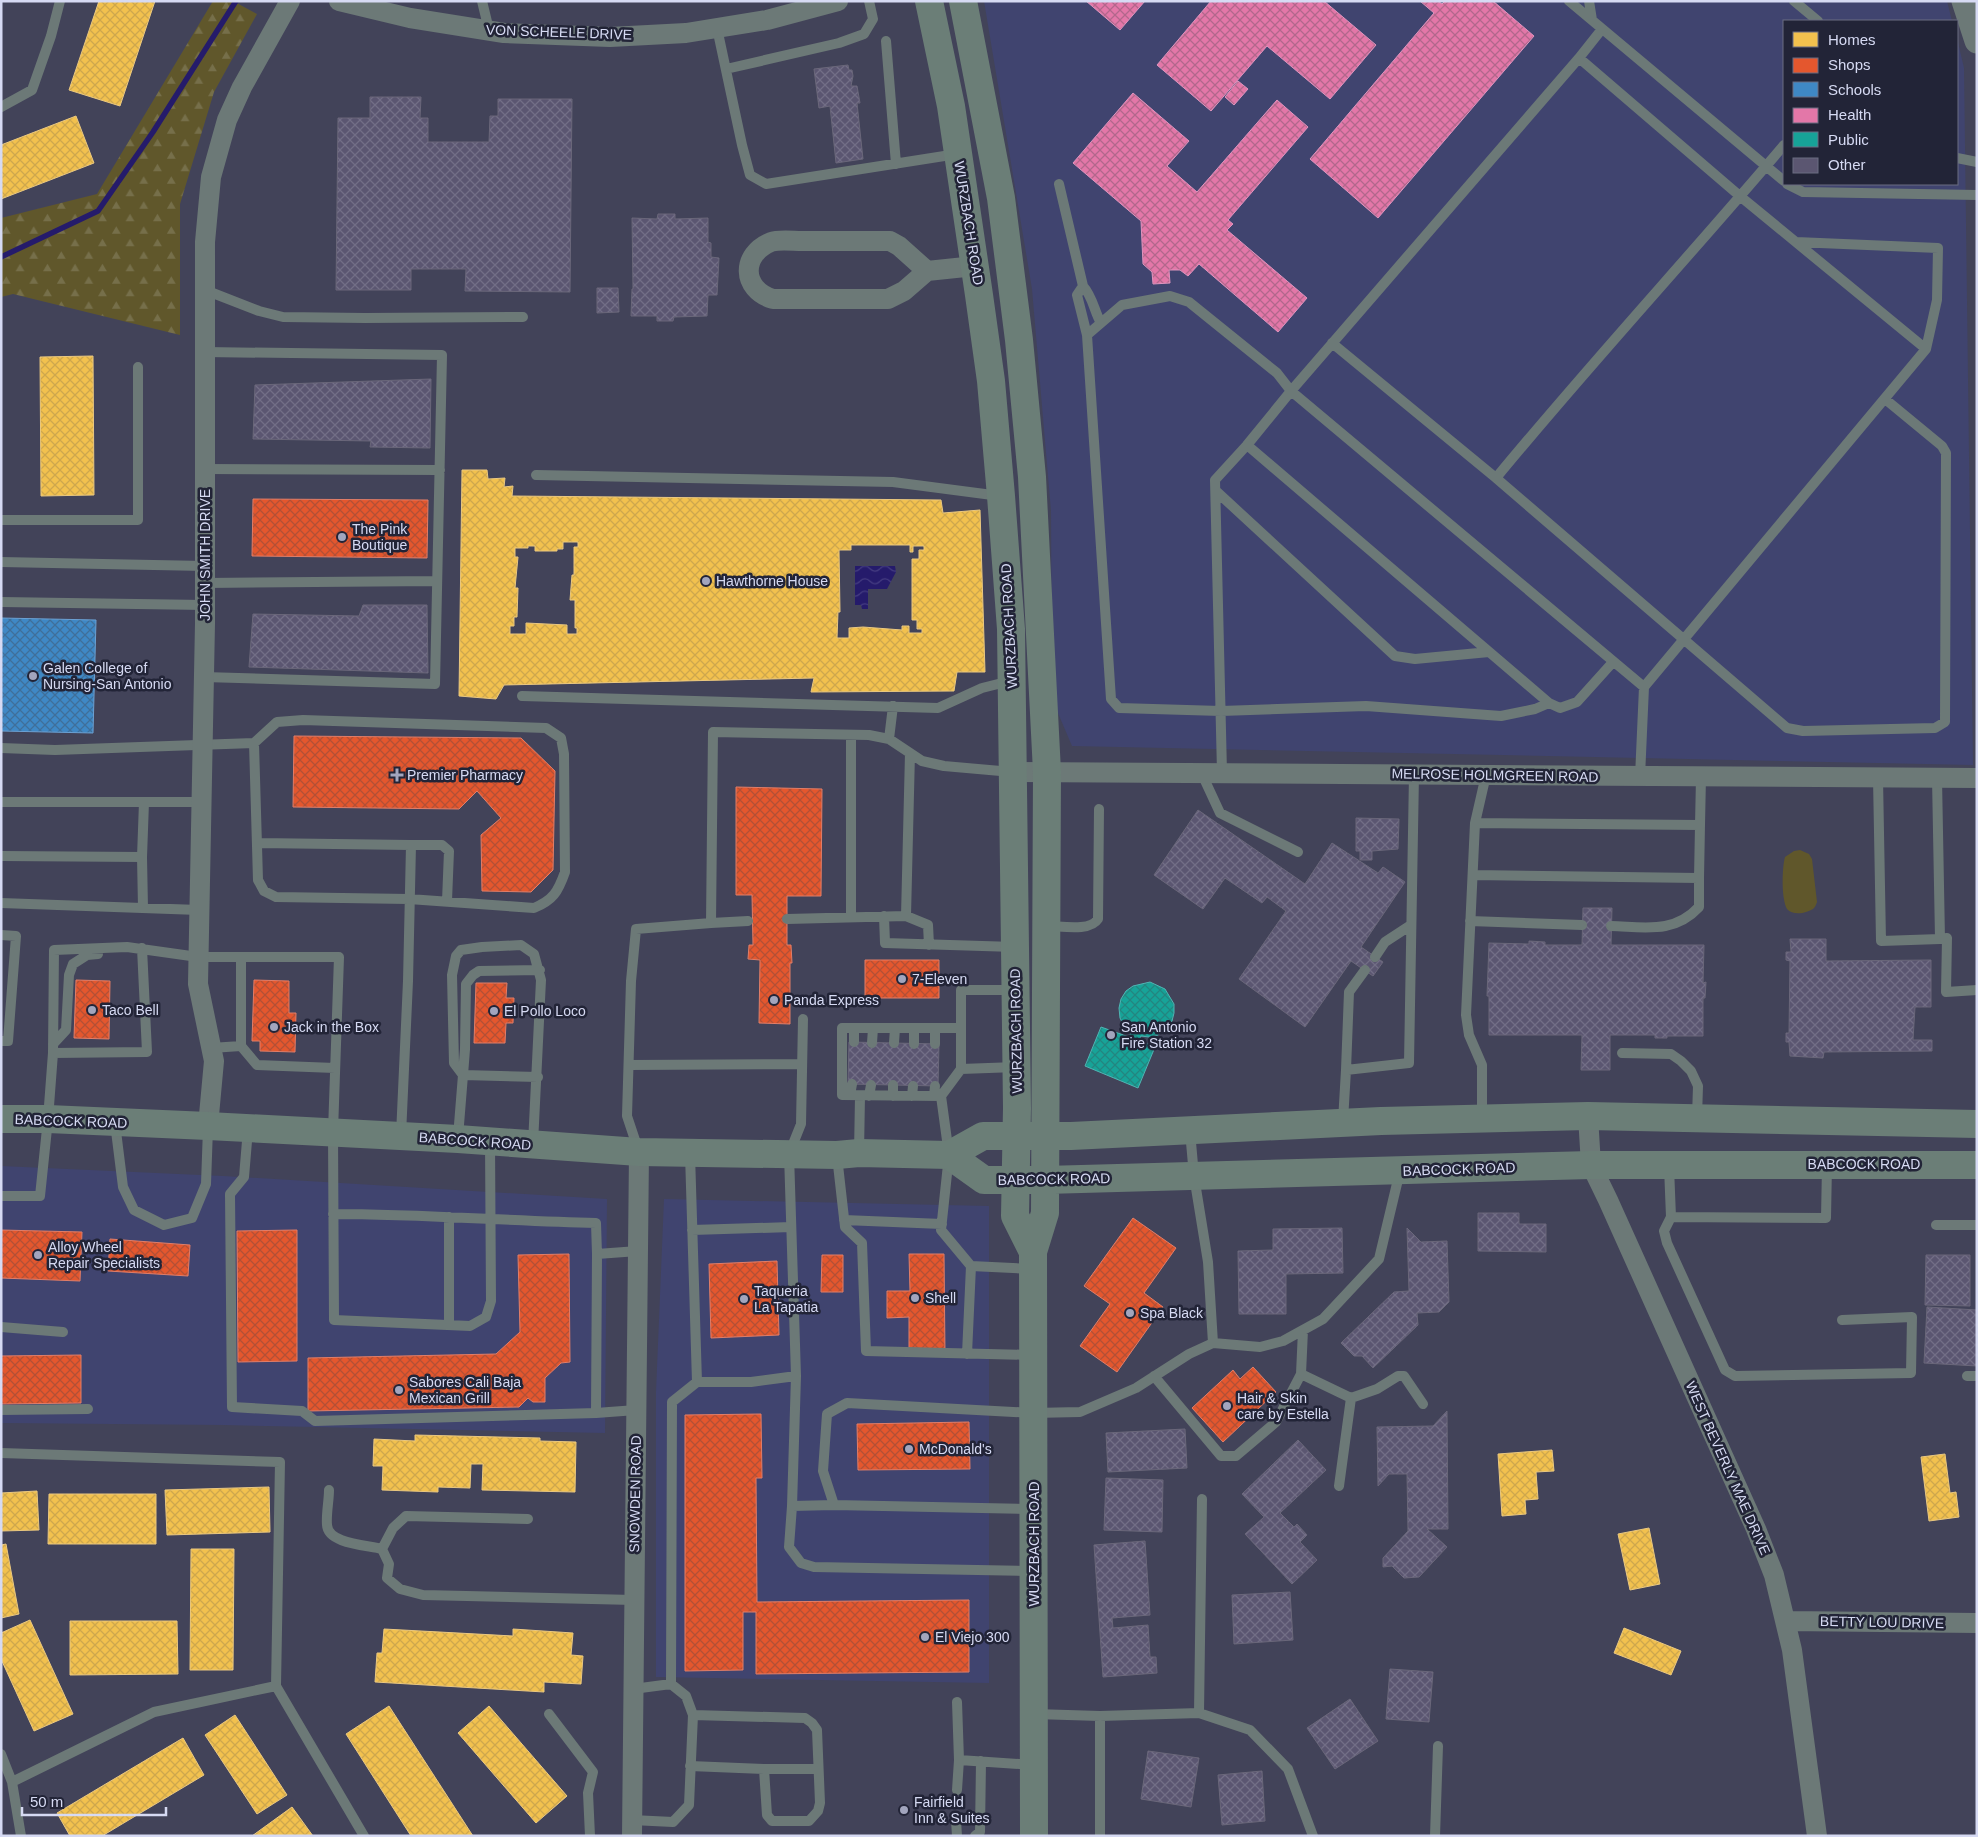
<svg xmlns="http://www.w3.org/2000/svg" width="1978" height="1837" font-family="Arial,sans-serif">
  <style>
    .built { fill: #40446f }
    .forest { fill: url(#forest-firs) }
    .park { fill: #60572b }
    .water { fill: url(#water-waves) }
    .homes { fill: url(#homes-cross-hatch); stroke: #eac880; fill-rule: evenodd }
    .shops { fill: url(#shops-cross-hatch); stroke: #e07e69 }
    .schools { fill: url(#schools-cross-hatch); stroke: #6ca1d3 }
    .health { fill: url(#health-cross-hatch); stroke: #df95be }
    .public { fill: url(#public-cross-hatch); stroke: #50b4b3 }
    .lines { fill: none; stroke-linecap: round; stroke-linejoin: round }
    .stream { stroke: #251b6b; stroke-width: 5.5 }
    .building { fill: url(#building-cross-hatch); stroke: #6a677a }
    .service { stroke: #6c7977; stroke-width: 10 }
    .minor { stroke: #6c7977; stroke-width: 20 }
    .tertiary { stroke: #6c7977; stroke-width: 25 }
    .primary { stroke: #6b7e77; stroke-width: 28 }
    .poi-dot { fill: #a2a5bd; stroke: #222437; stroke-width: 2 }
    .labels { text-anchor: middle; stroke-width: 5; stroke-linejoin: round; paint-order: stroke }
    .street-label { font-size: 14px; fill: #d6daf3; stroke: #222437 }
    .poi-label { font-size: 14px; fill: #d6daf3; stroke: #222437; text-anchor: start }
  </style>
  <defs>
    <pattern id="forest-firs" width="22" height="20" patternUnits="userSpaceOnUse" patternTransform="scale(1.25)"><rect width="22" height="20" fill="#60572b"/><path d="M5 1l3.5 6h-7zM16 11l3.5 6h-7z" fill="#766f4a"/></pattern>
    <pattern id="water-waves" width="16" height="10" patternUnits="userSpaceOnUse" patternTransform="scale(1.25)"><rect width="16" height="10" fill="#251b6b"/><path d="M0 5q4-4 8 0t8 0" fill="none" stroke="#443c81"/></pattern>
    <pattern id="homes-cross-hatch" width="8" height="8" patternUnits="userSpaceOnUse" patternTransform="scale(1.25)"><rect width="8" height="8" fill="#f2c14e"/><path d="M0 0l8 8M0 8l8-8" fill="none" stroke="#cea74d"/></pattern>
    <pattern id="shops-cross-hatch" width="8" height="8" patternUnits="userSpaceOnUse" patternTransform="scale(1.25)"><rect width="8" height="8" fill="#e4572e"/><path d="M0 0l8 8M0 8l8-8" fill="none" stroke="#b35036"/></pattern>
    <pattern id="schools-cross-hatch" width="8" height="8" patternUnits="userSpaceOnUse" patternTransform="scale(1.25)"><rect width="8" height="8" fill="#3f88c5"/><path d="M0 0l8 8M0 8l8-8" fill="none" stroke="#3f6f9a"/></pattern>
    <pattern id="health-cross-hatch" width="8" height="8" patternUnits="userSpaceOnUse" patternTransform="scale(1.25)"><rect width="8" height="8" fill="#e377a8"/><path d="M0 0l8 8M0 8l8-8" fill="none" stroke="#b2678c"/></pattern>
    <pattern id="public-cross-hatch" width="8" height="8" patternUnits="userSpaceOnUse" patternTransform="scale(1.25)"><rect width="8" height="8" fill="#17a398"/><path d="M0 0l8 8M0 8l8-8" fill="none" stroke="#238680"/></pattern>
    <pattern id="building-cross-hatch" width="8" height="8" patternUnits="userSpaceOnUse" patternTransform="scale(1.25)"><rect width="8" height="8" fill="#5b5671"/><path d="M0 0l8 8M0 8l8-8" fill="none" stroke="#726e86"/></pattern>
  </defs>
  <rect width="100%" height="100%" fill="#424359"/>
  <path class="built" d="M984,1h963l5,20h-168v163h173v-146l7,30 9,697 -901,-19 -20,-47 -1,-188 -19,-222z
    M1,1166l222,10 384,23 -2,234 -382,-8 -222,-2z
    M664,1199l325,7v477l-333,-6v-285z"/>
  <path class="forest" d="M213,1h20l24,13 -43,78 -34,112v131l-167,-41 -12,3v-79l96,-24z"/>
  <path class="park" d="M1800,850l9,4 3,5 5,43c-2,7 -5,8 -11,10 -6,2 -15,2 -19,-3 -6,-10 -5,-42 -2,-52l9,-6z"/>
  <path class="water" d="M855,566h40l1,6 -9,17h-19v20h-6l-1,-4h-6z"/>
  <path class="homes" d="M99,1h56l-35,105 -51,-16z
    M76,116l18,47 -93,36v-54z
    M93,356l1,139 -53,1 -1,-139z
    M462,470h25l1,9 17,-1 -1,9 9,-1 -1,10 429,4 2,13 37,-3 5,162h-28l-3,19 -143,1 3,-14 -310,7 -8,14 -37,-3zM563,542h15v5h-4v28h-2l-2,25h5v28h2v6h-10v-9l-41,-2v11h-16v-8h4v-9h3l1,-29h-3l3,-31h-3v-9h13v-2h7v5h22v-2h6zM851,545h59v7h3v-6h11v4h-5v9h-7v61h5v9h5v4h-13v-7h-7v4l-39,-3 -14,1v10h-12l1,-26h2l-1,-62h12z
    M415,1435l125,3v3l36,1 -1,50 -93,-2 1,-26h-12l-1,24 -32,-1v5l-56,-2 1,-24h-10l1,-27 41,2z
    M1552,1450l2,21 -18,1 2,27 -13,1 1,14 -24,2 -4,-62z
    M1945,1454l5,39 6,-1 3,25 -30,4 -8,-64z
    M269,1487l1,45 -103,3 -2,-45z
    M37,1491l2,39 -38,1v-38z
    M49,1494h107v50h-108z
    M1649,1528l11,56 -30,6 -12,-56z
    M6,1544l13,70 -18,4v-73z
    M191,1549h43l-1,121h-43z
    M30,1620l43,94 -39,17 -33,-72v-26z
    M70,1621h107l1,53 -108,1z
    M1624,1628l57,23 -10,24 -57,-22z
    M384,1629l129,7v-7l60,4 -2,22 12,1 -2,28 -37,-2v10l-169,-10 2,-29h5z
    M389,1706l84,130h-62l-65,-102z
    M489,1706l78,90 -31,27 -78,-90z
    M235,1715l52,80 -30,19 -52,-79z
    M183,1738l21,37 -102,61h-32l-13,-23z
    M292,1807l21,29h-61z"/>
  <path class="shops" d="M253,499l175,1 -1,58 -175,-2z
    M294,736l227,2 34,33 -2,99 -22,22 -49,-1 -1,-56 20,-17 -24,-27 -18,18 -166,-2z
    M736,787l86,2 -1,107h-34v49h4l1,18h-2v61l-31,-1 1,-63 -12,-1 1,-14h4l-1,-50h-16z
    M865,960h74v38h-74z
    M76,980l34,1 -1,58 -35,-1z
    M254,980l35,1v32h7l-1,39 -35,-1v-10h-8z
    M476,983h31l-1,15h8l-1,25h-7l-1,20h-31z
    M1133,1218l43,30 -32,45 19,14 -46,65 -37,-26 30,-42 -26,-18z
    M1,1230l81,2 -2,49 -79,-3z
    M297,1230v131l-59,1 -1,-131z
    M110,1239l80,6 -2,31 -80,-5z
    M569,1254l1,108 -9,1 -16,15v24h-12l-5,-4 -9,9 -211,4v-53l188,-4 24,-22 -2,-77z
    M909,1254h35l1,101h-36v-38l-22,1v-27h23z
    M822,1255h21v37h-22z
    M777,1261l2,74 -68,3 -2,-74z
    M81,1355v48l-80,1v-48z
    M1253,1367l23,25 -53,50 -31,-34 41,-38 7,9z
    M761,1414l1,64h-6l1,124 212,-2v72l-213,2v-62h-13v58l-58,1v-256z
    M969,1422l1,47 -112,1 -1,-46z"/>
  <path class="schools" d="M1,618l95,2 -3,113 -92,-2z"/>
  <path class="health" d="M1086,1h59l-25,29z
    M1211,1h113l52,44 -46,54 -63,-53 -56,65 -54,-46z
    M1420,1h18l4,3 3,-3h48l41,35 -156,182 -68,-59 124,-146z
    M1238,81l10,8 -14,16 -9,-8z
    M1133,93l56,48 -22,25 30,26 80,-92 31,27 -80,93 5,4 -6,6 80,68 -29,34 -79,-68 -11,12 -8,-6h-11l1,13 -17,1 -1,-12 -9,-8 -2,-43 -68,-58z"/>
  <path class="public" d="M1150,982l15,7 9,15v9l-2,8 -6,8 -8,6 -9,2 -8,-1 -2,5 16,6 -17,41 -53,-22 16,-39 28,10 2,-4 -7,-7 -4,-8 -1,-10 2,-9 5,-8 7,-5z"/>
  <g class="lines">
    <path class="stream" d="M1,257l97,-46 55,-79 83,-131"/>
  </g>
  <path class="building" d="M848,65l1,5h3l1,6 -2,10h6l3,17h-3l6,56 -27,4 -6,-57 -11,2 -5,-39z
    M370,97h51l-1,21h8v24h61l1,-26h8v-17h74l-2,193 -105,-1 1,-22h-55v21h-75l2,-172h32z
    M658,214h17v5l33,-1v24l3,1v14l8,1 -2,37h-9l-1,21 -33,1 -1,4h-16v-5h-26l1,-27h1l-1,-71 25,1z
    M597,288h21l1,24 -22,1z
    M431,379l-1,69 -60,-1 1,-6 -118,-2 2,-54z
    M363,605h64l1,68 -179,-6 4,-53 106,2z
    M1198,810l107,74 27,-41 46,30 5,-6 22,15 -44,65 22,15 -10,14 -22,-15 -46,66 -66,-48 47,-68 -19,-14 -5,6 -37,-25 -22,31 -49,-34z
    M1356,818l43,1 -1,30 -26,2v9h-12v-9h-4z
    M1583,908h29l-1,37h93l-1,38 3,-1 -1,16h-2v38h-36v2h-12v-3h-45v35h-29l1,-35h-93v-39h-2l2,-53 40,1v-3l16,1v3h37z
    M1790,939h36v22l105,-1v47h-16l-2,33h19v11l-108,1 -1,6 -33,-2 -1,-14h-3v-9h3l1,-72 -4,-1v-8h5z
    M849,1042l90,2 -1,42 -90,-2z
    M1478,1213h41v11h27v28l-68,-1z
    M1342,1228l1,45 -57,1v40h-47l-1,-63 35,-1v-21z
    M1407,1228l14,14 26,-1 2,61 -10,10 -22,1 1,12 -45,43 -11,-12h-8l-13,-13 53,-51 15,-1z
    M1926,1255h44v51l-45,-1z
    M1927,1307l50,3v56l-53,-3z
    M1447,1411l1,118h-21l20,18 -28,30 -15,1 -12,-12 -9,1v-9l25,-27 -1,-57h-18l-11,12 -1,-59 56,-1z
    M1185,1429l2,39 -79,4 -2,-39z
    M1298,1440l28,30 -46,43 14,14 3,-3 10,11 -7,7 17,18 -25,24 -47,-50 19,-17 -22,-23z
    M1106,1478l57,2 -1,52 -58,-2z
    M1145,1541l5,74 -38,3 1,10 35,-3 2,32h6l1,16 -54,4 -9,-132z
    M1290,1592l3,48 -59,4 -2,-49z
    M1390,1669l43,3 -4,50 -43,-3z
    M1350,1699l28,42 -43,28 -28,-41z
    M1148,1751l51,7 -8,49 -50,-8z
    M1262,1771l3,50 -43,4 -4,-50z"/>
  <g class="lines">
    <path class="service" d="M482,1l7,29
      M1569,1l215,180
      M1589,1l3,19
      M1794,1l24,20
      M717,28l25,117 8,30 16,9 191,-30
      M1602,29l-23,29 -288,333 -44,54 302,258 11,5 17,-6 36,-40
      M886,41l10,123
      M1579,58l162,139 185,152 -282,338 -4,90
      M726,69l113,-26 25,-9 9,-15 -4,-18
      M1,107l31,-17 19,-54 9,-35
      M1784,145c-95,112 -195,220 -288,333l291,250 16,3 132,-3 10,-6 1,-269 -4,-7 -57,-47
      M1957,158l20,4
      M1059,184l24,102c10,11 11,25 18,37
      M1787,184l16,8 174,3
      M1796,242l142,6 -1,52 -11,49
      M1083,286l-6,9 10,40
      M205,290l54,21 24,6 82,1 158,-1
      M1332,343l164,135
      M205,469l235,1
      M536,475l357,7 107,14
      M1216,491l179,165 20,3 74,-7
      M1,520h137v-153
      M1,562l204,4
      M205,583l232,-2
      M1,602l204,3
      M204,677l231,7 7,-329 -237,-3
      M522,696l416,12 44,-20 28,-7
      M1549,703l-14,6 -34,7 -135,-10 -145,5 -102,-3 -8,-9 -24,-364 35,-30 48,-9 19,6 88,71 14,18 353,296
      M851,735v182
      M889,739l4,-33
      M1,748l54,2 199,-7 23,-21 26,-2 243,8 15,10 3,16 1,118c-7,20 -12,28 -31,36l-125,-9 -133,-2 -12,-6 -6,-11 -4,-137
      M1201,772l19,41 78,39
      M1222,772l-7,-292 32,-35
      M1878,778l3,163 59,-2 -3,-161
      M1,802h200
      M1475,823l225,2 1,-48
      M258,843l153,2 -3,136 -7,154
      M411,845h31l7,6 -2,50
      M1,856l141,1 1,51
      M142,857l2,-55
      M1473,875l226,3 1,-53
      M1,903l198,7
      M884,916l1,27 130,4
      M906,916l22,9 1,20
      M787,919l119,-3 4,-163
      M1470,921l112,4
      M711,923l37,-2
      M1047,926c14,0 43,6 51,-7l1,-110
      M1611,926c34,1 63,8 88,-19v-29
      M1,935l15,1 -8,105h-7
      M1940,939l7,-1 -1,54 31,-2
      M1375,957l10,-15 26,-17
      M914,1028v16
      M960,1028h-118v67l99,1 20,-27v-79h54
      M854,1042v-14
      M872,1043l1,-15
      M894,1043l1,-15
      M53,1044l13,-14 3,-55 4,-11 14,-9 11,-1
      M935,1044v-16
      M241,1046l16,19 78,3
      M211,1048l30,-2v-89
      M53,1053l94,-1 -5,-104
      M1622,1053l49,1 10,7 10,10 7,15 -1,31
      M629,1065l173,-1
      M961,1069l55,-2
      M1346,1070l3,-78 16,-22
      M538,1077l-75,-2 2,-26 1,-65 7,-9 6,-4 61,-1
      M850,1095l2,-11
      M869,1096l2,-11
      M893,1096v-11
      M912,1096l1,-10
      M934,1096l1,-10
      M941,1096l8,59 -8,75 30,36
      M1482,1117v-52l-13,-30 -3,-20 9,-192 11,-48
      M1343,1121l3,-51 63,-7 5,-289
      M115,1123l8,64 11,23 30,15 28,-7 14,-34 2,-56
      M248,1129l-4,48 -14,17 2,213 70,4 13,10 281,-8 1,-159
      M458,1137l5,-62 -9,-12 -2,-88 4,-19 5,-6 21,-3 39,-2 13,9 7,26 -8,164
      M638,1149l-11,-33 4,-135 5,-52 75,-6 2,-191 156,3 20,4 33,22 22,5 68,6
      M859,1153l1,-57
      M690,1154l7,228h54l45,-6 -7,-222 12,-30 2,-105
      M837,1156l8,71 17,16 4,108 166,4
      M1669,1167l2,50 155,1 1,-53
      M1,1196h39l8,-77 5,-66 1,-103 73,-3 71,10h141l-6,175 1,188 136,6 16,-9 5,-16 -1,-159
      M333,1214c88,0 175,7 263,9l1,31 41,-3
      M449,1217v108
      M1671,1217l-7,14 3,12 58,127 10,6 176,-3 1,-56 -70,3
      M844,1220l98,4
      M1936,1225h41
      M692,1230l99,-3
      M1,1327l62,5
      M1213,1343l47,4 23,-6 40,-22 56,-60 21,-88
      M967,1354l4,-88 61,3
      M1301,1374l50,24 -12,88
      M1154,1376l67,80h15l40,-34 25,-48 2,-44
      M1967,1376h10
      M1351,1398l26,-9 21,-13h6l19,28
      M1,1410l87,-1
      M596,1413l40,-3
      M1,1453l279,9 -4,224
      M329,1490c0,11 -3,24 -2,35 1,19 40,20 55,24l7,15 -2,14 13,11 23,6 211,5
      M834,1505l-11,-34 4,-57 20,-11 186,10 47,-1 56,-24 53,-34 24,-11 -5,-81 -14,-86 -4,-45
      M792,1506l4,-130
      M1031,1509l-197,-4 -42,1 -3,41 12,16 13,4 218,4
      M382,1549l11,-21 13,-12 122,3
      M671,1684l1,-282 25,-20
      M957,1702l2,58 74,5
      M1199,1713l51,17 38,39 25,67
      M549,1714l44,58 -5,21 2,43
      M1035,1714l65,2
      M1,1754l11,28 142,-70 122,-26 88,150
      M690,1766l74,3 3,46 5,6h37l9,-10 2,-8 -3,-73 -5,-7 -7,-5 -112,-3
      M764,1769h54
      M12,1782l9,54
      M957,1790l2,-30
      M632,1820l41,2 16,-17 4,-90 -7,-19 -15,-12 -38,5
      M956,1820l1,16
      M975,1836l5,-4 1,-71
      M1100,1836v-120l99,-3 3,-214
      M1435,1836l3,-90"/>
    <path class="minor" d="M339,1l71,17 94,15 106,4 76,-4 81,-13 71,-19
      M927,271l-28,-25 -9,-5c-29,0 -59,0 -88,0 -9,0 -23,-2 -31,1 -30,12 -30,47 2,57h115l16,-8 23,-20 48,-5
      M1013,772l964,6
      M1588,1116l3,49 17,35 148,329 18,46 18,75 25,186
      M208,1126l6,-65 -16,-77 7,-361v-381l6,-65 16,-57 15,-33 48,-86
      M1787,1621l190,2
      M632,1836l7,-684"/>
    <path class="tertiary" d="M1964,1l13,40"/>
    <path class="primary" d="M929,1l22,105 28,189 12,86 10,115 10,133 6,479 -2,108 18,36
      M963,1l38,197 18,142 13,137 15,295 -2,441 -12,39 1,584
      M1,1119h47l160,7 250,13 181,13 198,3 22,-2 90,2 34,-19h88l310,-15 207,-5 389,8
      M949,1155l35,25h61l546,-15h386"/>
  </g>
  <g class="poi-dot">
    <circle cx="342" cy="537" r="5"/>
    <circle cx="706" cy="581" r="5"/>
    <circle cx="33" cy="676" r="5"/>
    <path d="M394.5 767.5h5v5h5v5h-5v5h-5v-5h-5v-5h5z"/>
    <circle cx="902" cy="979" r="5"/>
    <circle cx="774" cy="1000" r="5"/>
    <circle cx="92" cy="1010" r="5"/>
    <circle cx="494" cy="1011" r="5"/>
    <circle cx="274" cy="1027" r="5"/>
    <circle cx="1111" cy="1035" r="5"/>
    <circle cx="38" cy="1255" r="5"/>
    <circle cx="915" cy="1298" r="5"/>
    <circle cx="744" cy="1299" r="5"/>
    <circle cx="1130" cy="1313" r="5"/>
    <circle cx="399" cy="1390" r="5"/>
    <circle cx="1227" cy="1406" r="5"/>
    <circle cx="909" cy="1449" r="5"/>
    <circle cx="925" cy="1637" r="5"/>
    <circle cx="904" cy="1810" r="5"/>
  </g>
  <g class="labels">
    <g class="street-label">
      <text transform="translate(559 32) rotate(2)" y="5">VON SCHEELE DRIVE</text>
      <text transform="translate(969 223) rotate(81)" y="5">WURZBACH ROAD</text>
      <text transform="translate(205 555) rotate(-90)" y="5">JOHN SMITH DRIVE</text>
      <text transform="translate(1009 626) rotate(-93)" y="5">WURZBACH ROAD</text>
      <text transform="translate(1495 775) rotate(1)" y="5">MELROSE HOLMGREEN ROAD</text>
      <text transform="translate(1016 1031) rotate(-91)" y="5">WURZBACH ROAD</text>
      <text transform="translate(71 1121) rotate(2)" y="5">BABCOCK ROAD</text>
      <text transform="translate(475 1141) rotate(4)" y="5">BABCOCK ROAD</text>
      <text x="1864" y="1169">BABCOCK ROAD</text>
      <text transform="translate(1459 1169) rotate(-2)" y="5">BABCOCK ROAD</text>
      <text transform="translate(1054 1179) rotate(-1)" y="5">BABCOCK ROAD</text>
      <text transform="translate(1728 1468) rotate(66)" y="5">WEST BEVERLY MAE DRIVE</text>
      <text transform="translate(635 1494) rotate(-89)" y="5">SNOWDEN ROAD</text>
      <text transform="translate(1034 1544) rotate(-90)" y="5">WURZBACH ROAD</text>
      <text transform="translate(1882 1622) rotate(1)" y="5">BETTY LOU DRIVE</text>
    </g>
    <g class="poi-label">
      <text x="352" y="534">The Pink<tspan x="352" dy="16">Boutique</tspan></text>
      <text x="716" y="586">Hawthorne House</text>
      <text x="43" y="673">Galen College of<tspan x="43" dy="16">Nursing-San Antonio</tspan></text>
      <text x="407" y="780">Premier Pharmacy</text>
      <text x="912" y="984">7-Eleven</text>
      <text x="784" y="1005">Panda Express</text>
      <text x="102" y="1015">Taco Bell</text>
      <text x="504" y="1016">El Pollo Loco</text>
      <text x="284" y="1032">Jack in the Box</text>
      <text x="1121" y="1032">San Antonio<tspan x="1121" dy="16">Fire Station 32</tspan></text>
      <text x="48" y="1252">Alloy Wheel<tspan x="48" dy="16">Repair Specialists</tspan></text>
      <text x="754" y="1296">Taqueria<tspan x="754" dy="16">La Tapatia</tspan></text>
      <text x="925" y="1303">Shell</text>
      <text x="1140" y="1318">Spa Black</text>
      <text x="409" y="1387">Sabores Cali Baja<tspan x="409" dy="16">Mexican Grill</tspan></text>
      <text x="1237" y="1403">Hair &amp; Skin<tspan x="1237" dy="16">care by Estella</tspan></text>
      <text x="919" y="1454">McDonald's</text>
      <text x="935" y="1642">El Viejo 300</text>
      <text x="914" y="1807">Fairfield<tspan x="914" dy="16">Inn &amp; Suites</tspan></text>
    </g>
  </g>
  <rect width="1978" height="1837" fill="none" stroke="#d6daf3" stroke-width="5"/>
  <rect x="1783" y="20" width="175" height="165" fill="#222437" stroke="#6a6d82"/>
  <rect x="1793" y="32" width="25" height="15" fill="#f2c14e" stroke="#6a6d82"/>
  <text x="1828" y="45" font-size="15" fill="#d6daf3">Homes</text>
  <rect x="1793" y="58" width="25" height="15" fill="#e4572e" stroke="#6a6d82"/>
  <text x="1828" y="70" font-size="15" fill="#d6daf3">Shops</text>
  <rect x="1793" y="82" width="25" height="15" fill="#3f88c5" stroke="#6a6d82"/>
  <text x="1828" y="95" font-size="15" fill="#d6daf3">Schools</text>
  <rect x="1793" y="108" width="25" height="15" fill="#e377a8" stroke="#6a6d82"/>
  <text x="1828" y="120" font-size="15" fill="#d6daf3">Health</text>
  <rect x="1793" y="132" width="25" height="15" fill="#17a398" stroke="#6a6d82"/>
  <text x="1828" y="145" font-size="15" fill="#d6daf3">Public</text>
  <rect x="1793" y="158" width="25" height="15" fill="#5b5671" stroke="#6a6d82"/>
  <text x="1828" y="170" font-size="15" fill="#d6daf3">Other</text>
  <path d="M22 1807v8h144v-8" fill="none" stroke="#d6daf3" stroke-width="2.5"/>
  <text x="30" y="1807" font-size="15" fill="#d6daf3" stroke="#222437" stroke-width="4" paint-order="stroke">50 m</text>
</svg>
